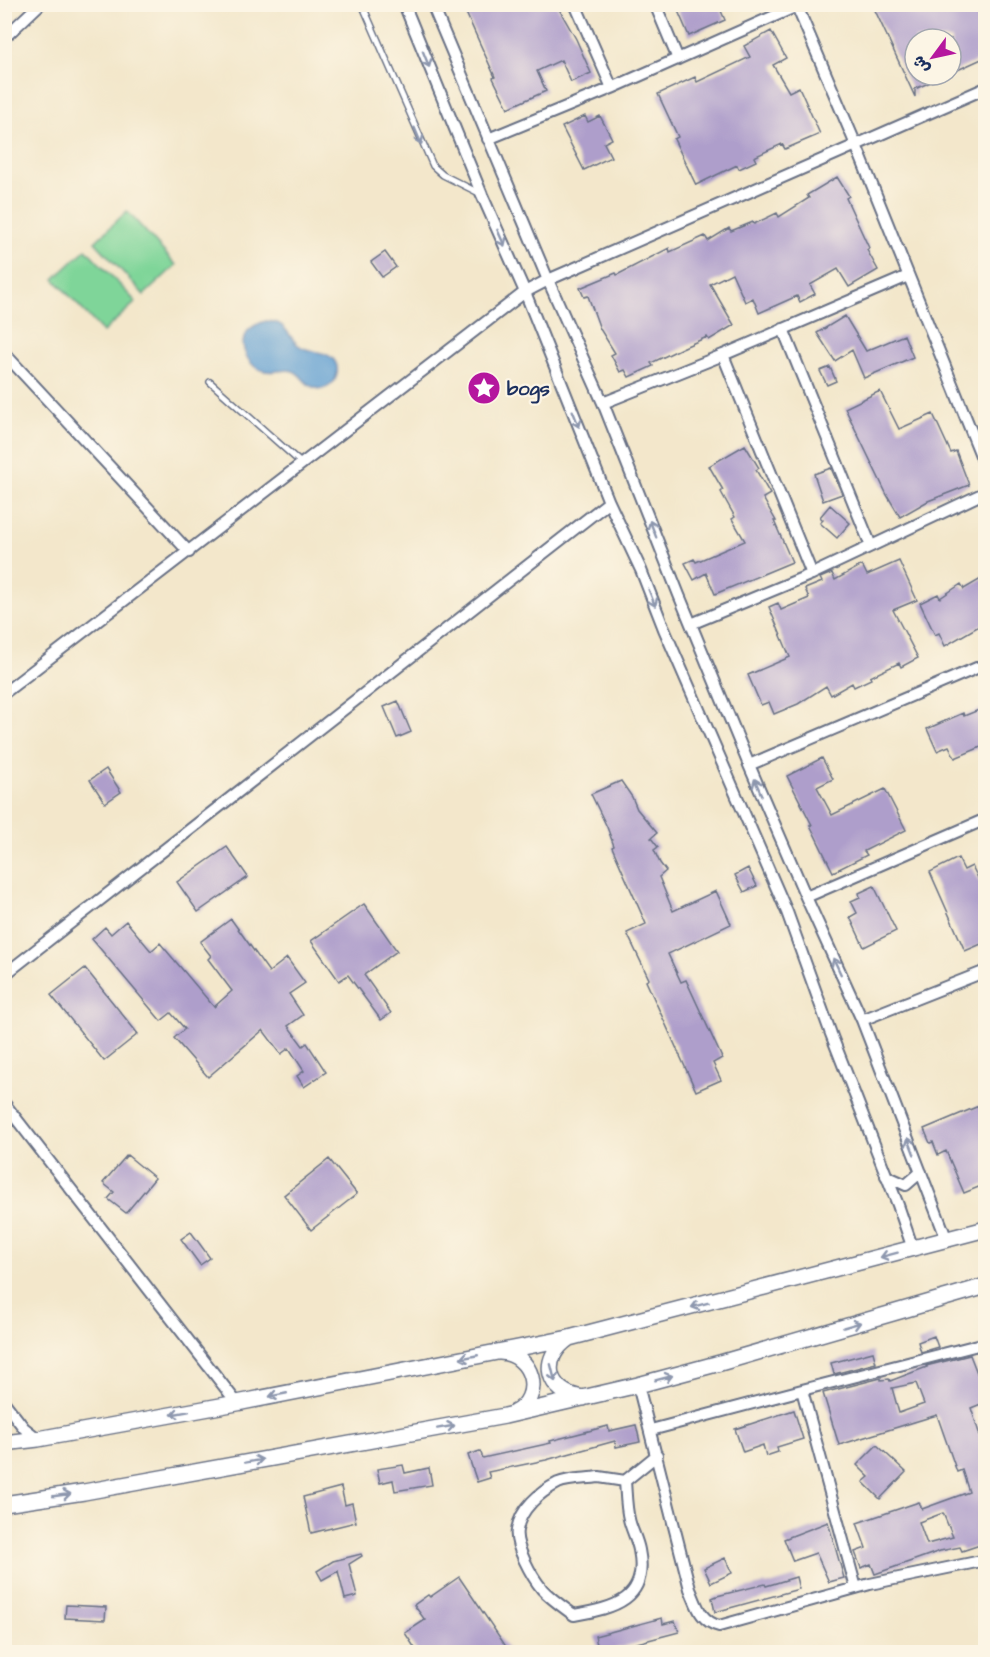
<svg xmlns="http://www.w3.org/2000/svg" width="990" height="1657" font-family="'Architects Daughter','Playpen Sans Arabic',sans-serif">
  <style>
    .green { fill: #7fd599; stroke: #4d827c; stroke-width: 1.5 }
    .water { fill: #609fd2; stroke: #3e6798; stroke-width: 1.5 }
    .building { fill: #ae9ecb; fill-rule: evenodd }
    .lines { fill: none; stroke-linecap: round; stroke-linejoin: round }
    .lane-casing { stroke: #676f84; stroke-width: 8 }
    .street-casing { stroke: #676f84; stroke-width: 14 }
    .secondary-casing { stroke: #676f84; stroke-width: 18 }
    .lane { stroke: #fff; stroke-width: 5 }
    .street { stroke: #fff; stroke-width: 10 }
    .secondary { stroke: #fff; stroke-width: 15 }
    .oneway { stroke: #8d97ae }
    .labels { text-anchor: middle; stroke-width: 4.5; stroke-linejoin: round; paint-order: stroke }
    .poi-label { font-size: 20px; font-weight: bold; fill: #1b2f5e; stroke: #fcf5e5; text-anchor: start }
  </style>
  <rect width="100%" height="100%" fill="#fcf5e5"/>
  <filter id="ink" filterUnits="userSpaceOnUse"><feTurbulence type="fractalNoise" baseFrequency=".0167" numOctaves="2"/><feDisplacementMap in="SourceGraphic" scale="12" xChannelSelector="R" yChannelSelector="G"/><feConvolveMatrix kernelMatrix="1 2 1 2 8 2 1 2 1" color-interpolation-filters="sRGB"/></filter>
  <filter id="wash" filterUnits="userSpaceOnUse"><feTurbulence type="fractalNoise" baseFrequency=".008" numOctaves="4" result="noise"/><feDisplacementMap in="SourceGraphic" scale="24" xChannelSelector="R" yChannelSelector="G"/><feGaussianBlur stdDeviation="1.35" result="paint"/><feColorMatrix in="noise" values="0 0 0 0 0 0 0 0 0 0 0 0 0 0 0 0 0 1.4 0 .05"/><feComposite in="paint" operator="in"/></filter>
  <g filter="url(#wash)">
    <rect width="100%" height="100%" fill="#f3e7cb"/>
    <path class="green" d="M127,211l49,54 -32,30 -49,-53z
      M86,249l50,53 -33,30 -49,-53z"/>
    <path class="water" d="M266,321c21,1 19,11 31,23 11,10 28,5 37,16 12,17 -11,43 -31,19 -13,-16 -22,-5 -38,-8 -16,-3 -28,-24 -18,-39 5,-6 12,-9 19,-11z"/>
    <g id="blocks">
      <path class="building" d="M462,4h94l20,35 15,34 -20,9 -10,-22 -24,11 9,20 -38,17 -15,-30 2,-1z
        M675,4h43l7,16 -36,16z
        M881,4h105v53l-35,16v-34h-36v36h31l-31,14v8l-41,-89z
        M771,31l15,27 -13,7 16,27 10,-5 21,47 -35,15 -3,-5 -28,13 2,4 -17,8 -2,-4 -41,20 -22,-46 4,-2 -20,-43 37,-17 2,5 53,-25 -6,-11z
        M585,116l3,6 12,-6 12,23 -8,4 7,14 -27,13 -22,-43z
        M837,177l12,19 -3,2 23,50 -2,2 11,20 -29,17 -11,-18 -28,16 5,9 -15,8 -3,-6 -38,17 -6,-15 -8,4 -13,-29 -22,11 24,41 -25,15 -2,-3 -25,11 -31,15 2,3 -24,11 -4,-7 -5,2 -9,-17 4,-2 -15,-24 -12,-33 -4,1 -4,-9 36,-15 1,2 52,-27 1,4 35,-16 3,5 21,-13 2,3 22,-9 1,2 23,-11 2,4 30,-19 -2,-3z
        M385,252l11,15 -14,10 -11,-15z
        M845,316l21,35 38,-16 9,22 -49,21 -12,-28 -17,11 -18,-28z
        M830,367l6,14 -9,4 -7,-14z
        M880,391l19,38 34,-15 18,39 5,-2 13,34 -41,16 -28,16 -13,-22 -42,-87z
        M745,445l14,23 -3,2 14,24 -7,4 13,23h-2l18,41 -77,32 -9,-21 -12,7 -9,-17 9,-4 2,3 49,-21 -13,-22 3,-2 -14,-25 2,-2 -14,-24z
        M831,468l11,26 -19,7 -9,-27z
        M830,505l20,18 -13,15 -17,-15 3,-3 -3,-3z
        M899,561l18,39 -24,10 25,48 -17,9 -2,-4 -29,14 1,2 -17,8 -2,-4 -21,12 -5,-9 -28,18 -24,10 -5,-12 -8,3 -13,-30 42,-18 -21,-50 9,-4 3,7 28,-12 -4,-9 17,-7 -2,-4 12,-5 3,7 27,-15 5,10z
        M986,576v46l-41,24 -6,-13 -4,2 -15,-32 18,-9 2,4 21,-14 3,5z
        M398,701l13,31 -14,6 -13,-31z
        M986,707v38l-31,13 -6,-12 -12,5 -10,-22 36,-16 1,3z
        M822,758l11,21 -16,8 15,28 53,-26 21,41 -42,21 3,4 -34,17 -23,-47h2l-25,-49z
        M106,769l15,23 -16,11 -15,-23z
        M621,781l11,16 5,12 20,24 -6,5 7,9 -4,3 6,13 6,8 -7,6 14,34 43,-20 15,33 -63,30 13,28 5,-2 36,78 -9,5 8,17 -25,11 -50,-110 3,-2 -22,-46 19,-9 -34,-77 2,-1 -7,-19 -16,-33z
        M227,847l21,30 -50,35 -21,-30z
        M958,858l6,12 8,-4 14,28v48l-21,9 -35,-79z
        M748,868l9,18 -13,6 -9,-17z
        M874,886l22,45 -32,16 -14,-30 7,-4 -6,-12 9,-4 -1,-4z
        M364,904l33,47 -33,24 27,38 -10,7 -33,-45 -9,6 -28,-40z
        M231,919l38,53 18,-14 18,25 -16,11 14,21 -15,11 15,20 4,-3 19,29 -22,15 -7,-11 7,-5 -15,-23 -8,6 -18,-24 -55,47 -34,-39 11,-9 -14,-16 -10,8 -69,-82 13,-12 6,7 15,-13 25,30 9,-8 54,64 18,-16 -24,-32 3,-3 -11,-14z
        M85,968l53,66 -34,27 -53,-66z
        M986,1103v81l-22,9 -18,-42 -8,4 -5,-13 -3,1 -6,-14z
        M127,1155l28,23 -29,35 -18,-14 6,-7 -11,-9z
        M329,1159l28,35 -46,36 -27,-35z
        M191,1232l19,26 -10,7 -19,-26z
        M934,1336l4,11 -17,5 -3,-10z
        M873,1352l3,11 -42,11 -3,-11z
        M970,1355l16,41v6l-15,6 11,34 4,-2v103l-24,8 -2,-4 -20,4 -65,23 -4,-10 -10,4 -6,-16 11,-4 -9,-25 62,-21 3,7 47,-17 -7,-22 -5,2 -20,-57 -98,30 -16,-52 58,-15v2l8,-1 1,2 37,-14 -1,-1zM916,1383l8,21 -25,9 -7,-25zM943,1513l10,24 -26,7 -8,-22z
        M794,1410l9,29 -26,8 1,5 -12,4 -3,-11 -20,7 -8,-23z
        M636,1425l4,17 -24,5 -1,-6 -69,19 -58,12 2,6 -13,4 -9,-27 12,-4 3,7 68,-15 -1,-2 58,-15 1,5z
        M877,1445l29,27 -26,27 -17,-17 6,-5 -12,-12z
        M403,1465l2,8 24,-5 3,17 -37,6 -2,-11 -13,3 -3,-14z
        M341,1487l4,18 7,-2 4,19 -45,11 -8,-36z
        M828,1522l16,56 -15,4 -13,-29 -23,8 -9,-22z
        M361,1554l1,2 -13,8 8,32 -12,3 -7,-28 -16,9 -5,-9 16,-10z
        M725,1558l7,15 -21,10 -7,-15z
        M459,1577l48,71 -6,5h-83l-13,-20 20,-13 -11,-15 14,-10 2,2z
        M796,1577l3,12 -84,23 -3,-14 5,-2 48,-12 1,2z
        M66,1605l40,2 -1,13 -40,-2z
        M662,1618l1,6 12,-3 4,11 -80,21 -4,-17z"/>
    </g>
  </g>
  <g filter="url(#ink)">
    <use href="#blocks" fill-opacity="0" stroke="#676f84" stroke-width="1.5"/>
    <g class="lines">
      <g class="lane-casing">
        <path id="lane" d="M362,4l71,162 10,9 38,19
          M210,382l91,81"/>
      </g>
      <g class="street-casing">
        <path id="street" d="M404,4l78,191 43,97 84,210 32,68 23,59 123,283 44,122 67,171 15,44
          M432,4l116,276 55,123 76,192 70,170 57,132 56,123 85,220
          M575,4l37,84
          M655,4l23,55
          M796,4l60,141 130,323
          M4,38l36,-34
          M488,139l124,-51 185,-82
          M783,329l88,217
          M4,353l185,199
          M723,355l89,219
          M603,403l120,-48 185,-79
          M691,624l121,-50 174,-82
          M4,693l521,-401 23,-12 438,-192
          M749,765l237,-101
          M806,897l180,-78
          M4,975l605,-473
          M862,1020l124,-49
          M4,1103l233,300
          M886,1176l20,9 15,-13
          M638,1385l52,204c7,16 10,32 29,37l151,-42 116,-24
          M4,1402l20,26 14,11
          M651,1430l151,-40
          M599,1477l26,4c1,12 1,26 4,38 2,10 8,20 10,31 10,49 -24,58 -65,65 -11,-8 -23,-16 -32,-26 -10,-12 -28,-44 -25,-59 3,-21 23,-38 41,-47 11,-5 29,-4 41,-6z
          M625,1481l32,-26
          M856,1588l-54,-198 180,-46 4,1"/>
      </g>
      <g class="secondary-casing">
        <path id="secondary" d="M569,1338c-30,20 -23,55 14,60
          M500,1352c33,2 45,45 14,61
          M4,1443l34,-4 199,-36 332,-65 417,-109
          M4,1504l80,-12 421,-76 133,-31 82,-22 266,-77"/>
      </g>
      <use href="#lane" class="lane"/>
      <use href="#street" class="street"/>
      <use href="#secondary" class="secondary"/>
    </g>
    <defs><path id="oneway-shaft" d="M-6 0H5M1.5-3L5.5 0L1.5 3" fill="none" stroke-width="1.6" stroke-linecap="round" stroke-linejoin="round" transform="scale(1.5)"/></defs>
    <g class="oneway">
      <use href="#oneway-shaft" transform="translate(426 59) rotate(68)"/>
      <use href="#oneway-shaft" transform="translate(418 136) rotate(67)"/>
      <use href="#oneway-shaft" transform="translate(501 238) rotate(66)"/>
      <use href="#oneway-shaft" transform="translate(576 419) rotate(68)"/>
      <use href="#oneway-shaft" transform="translate(653 529) rotate(-111)"/>
      <use href="#oneway-shaft" transform="translate(652 598) rotate(68)"/>
      <use href="#oneway-shaft" transform="translate(758 787) rotate(-113)"/>
      <use href="#oneway-shaft" transform="translate(837 966) rotate(-115)"/>
      <use href="#oneway-shaft" transform="translate(911 1146) rotate(-111)"/>
      <use href="#oneway-shaft" transform="translate(889 1255) rotate(165)"/>
      <use href="#oneway-shaft" transform="translate(700 1305) rotate(165)"/>
      <use href="#oneway-shaft" transform="translate(852 1325) rotate(-16)"/>
      <use href="#oneway-shaft" transform="translate(469 1357) rotate(169)"/>
      <use href="#oneway-shaft" transform="translate(553 1373) rotate(76)"/>
      <use href="#oneway-shaft" transform="translate(664 1378) rotate(-15)"/>
      <use href="#oneway-shaft" transform="translate(278 1395) rotate(169)"/>
      <use href="#oneway-shaft" transform="translate(180 1413) rotate(170)"/>
      <use href="#oneway-shaft" transform="translate(446 1427) rotate(-10)"/>
      <use href="#oneway-shaft" transform="translate(254 1461) rotate(-10)"/>
      <use href="#oneway-shaft" transform="translate(62 1495) rotate(-8)"/>
    </g>
  </g>
  <defs>
    <g id="sight-disc" transform="scale(1.725)"><circle r="9.5" fill="#b5179e" stroke="#fcf5e5"/><path d="M0-6L1.8-2.2L6-1.7L2.9 1.2L3.7 5.4L0 3.3L-3.7 5.4L-2.9 1.2L-6-1.7L-1.8-2.2Z" fill="#fff"/></g>
  </defs>
  <g fill-rule="evenodd">
    <use href="#sight-disc" x="484" y="388"/>
  </g>
  <g class="labels">
    <g class="poi-label">
      <text x="507" y="395">bogs</text>
    </g>
  </g>
  <rect width="990" height="1657" fill="none" stroke="#fcf5e5" stroke-width="24"/>
  <g transform="translate(933 57) rotate(237)"><circle r="28" fill="#fcf5e5" stroke="#a2a6af" stroke-width="1.5"/>
  <path d="M0-4.5L10 22L0 15L-10 22Z" fill="#b5179e"/>
  <text y="-9" font-size="16" font-weight="bold" text-anchor="middle" fill="#1b2f5e">ش</text>
  </g>
</svg>
